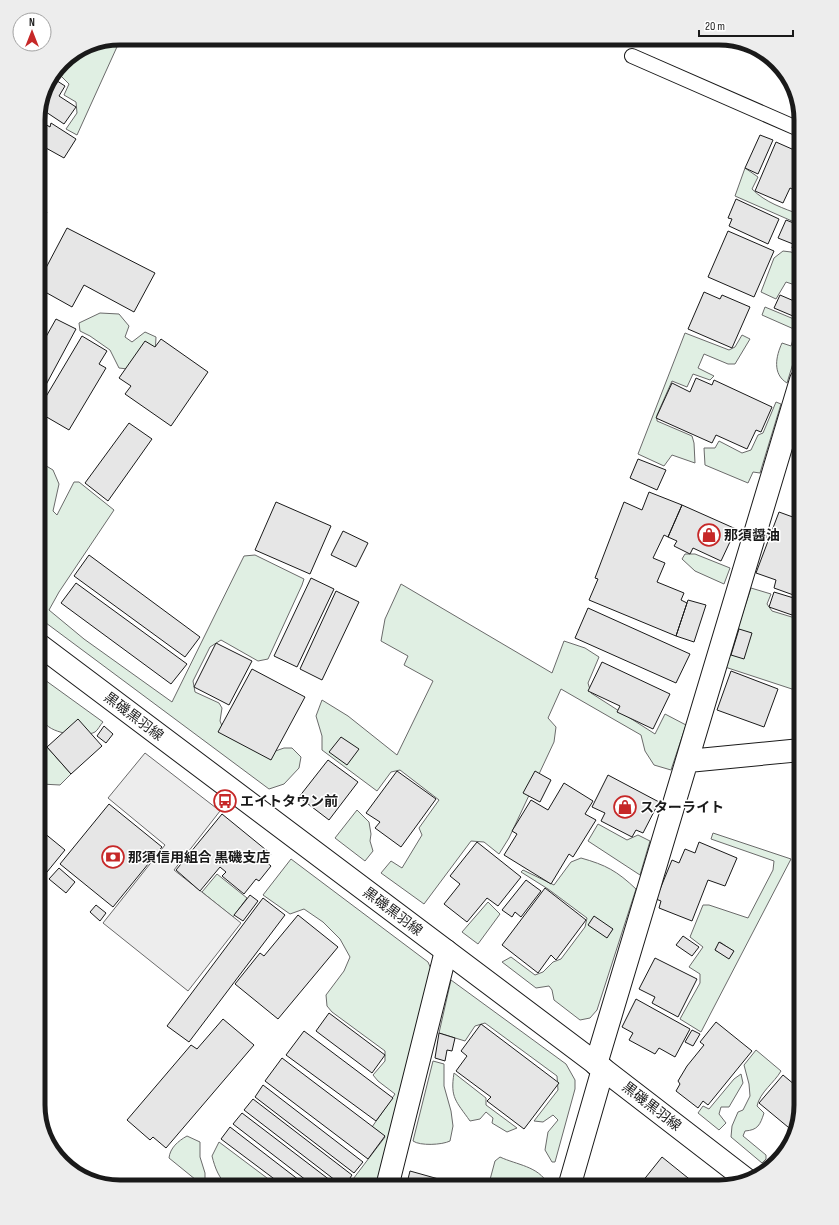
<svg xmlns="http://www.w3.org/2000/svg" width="839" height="1225" font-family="'Sofia Sans Condensed','Noto Sans JP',sans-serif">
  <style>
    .green { fill: #e0efe3; stroke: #6a6a6a; fill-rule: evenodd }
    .parking { fill: #ededed; stroke: #6a6a6a }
    .building { fill: #e6e6e6; stroke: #1a1a1a }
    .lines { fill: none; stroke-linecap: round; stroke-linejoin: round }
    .service-casing { stroke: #1a1a1a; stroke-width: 16 }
    .minor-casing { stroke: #1a1a1a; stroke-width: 24 }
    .tertiary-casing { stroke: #1a1a1a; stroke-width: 24 }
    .primary-casing { stroke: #1a1a1a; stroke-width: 24 }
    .service { stroke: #fff; stroke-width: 14 }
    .minor { stroke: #fff; stroke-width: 22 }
    .tertiary { stroke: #fff; stroke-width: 22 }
    .primary { stroke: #fff; stroke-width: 22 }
    .labels { text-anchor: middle; stroke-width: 3; stroke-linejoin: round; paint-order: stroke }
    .poi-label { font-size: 14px; font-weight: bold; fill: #1a1a1a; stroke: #fff; text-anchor: start }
    .street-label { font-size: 14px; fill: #1a1a1a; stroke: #fff }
    .rim { fill: none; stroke: #1a1a1a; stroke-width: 5 }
  </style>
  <rect width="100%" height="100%" fill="#fff"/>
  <path class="green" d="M121,38l-44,97 -11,-6 11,-16 -1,-11 -12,-7 5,-11 -13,-13 6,-9 27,-18z
    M745,168l13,9 -6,12c14,14 31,19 49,26v10l-66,-29z
    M40,207l7,5 -9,18v-21z
    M783,251l8,1 10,4v31l-15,-5 -10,17 -15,-7 13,-34z
    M765,307l36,15v15l-14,46c-15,-9 -11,-27 -5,-40l9,3 5,-16 -34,-15z
    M100,313l19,1 10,12 -4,11 7,5 13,-10 11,5 -1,19 -19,14 -17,-2 -9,-18 -20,-14 -10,-5 -1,-8z
    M685,333l44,17 6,-3 7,-12 8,4 -15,25h-7l-24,-10 -6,14 16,8 -4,4 -17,-6 -6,13 -15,-6 -15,34v6l35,15 2,7 1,20 -23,-8 -8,11 -26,-12z
    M776,402l5,2 -21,69 -7,-1 -5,11 -43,-18 -1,-17h11l4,-7 23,12 9,-3 7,-15 5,-2z
    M38,461l15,9 6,14 -6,27 4,4 17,-33h5l35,28 -55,82 -10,18 35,29 88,63 72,-146 11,-1 49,24 -2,6 -34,74 -10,2 -37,-21 -11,7 -17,34 2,11 24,11 3,5 -2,13 5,12 42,21 17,-6h8l9,9 -2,11 -15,16 -15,5 -231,-172v-67l2,-4 -2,-9z
    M685,554h10l35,14 -6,16 -29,-13 -13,-12z
    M401,584l151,89 12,-32 21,7 14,9 -11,26 3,10 64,41 10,-20 21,11 -15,45 -17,-5 -9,-14 -4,-16 -80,-46 -13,29 8,9 -2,15 -45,96 -10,16 -15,-12 -13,-1 -47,63 -43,-31 10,-12 11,7 20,-33 -3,-7 20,-28 -39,-30 -9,2 -14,19 -55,-41v-14l-6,-20 6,-16 26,16 49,39 36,-74 -29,-16 4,-9 -27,-15 4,-22z
    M751,588l20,6 -4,10 5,7 23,7 6,-18v127l-6,-1 4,-24 -1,-11 -73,-24z
    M38,675l65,47c-3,3 -5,8 -8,10 -11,6 -43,2 -50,-9 -9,-13 -7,-33 -7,-48z
    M38,742l9,5 24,27 -11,11 -19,-1 -3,-2z
    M357,810l12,12 2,12 -1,7 3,10 -8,10 -30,-23z
    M598,824l29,16 11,-5 12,6 -10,34 -52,-34z
    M713,833l78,26 -90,173 -21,-13 20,-36v-9l-11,-7 14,-20 -13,-10 13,-32h6l39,13 25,-48 1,-9 -63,-22zM720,942l13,9 -4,7 -14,-8z
    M581,858c25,7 36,13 55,31l-39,121 -7,8 -10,2 -26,-20 -2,-10 -3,-4 -13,2 -34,-26 9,-5 24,18 8,-3 10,-10 8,-3 24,-32 2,-9 -39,-29 -27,-17 2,-2 31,15 17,-23z
    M291,859l137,103 3,7 -55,218h-29l38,-50 -13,-10 23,-33 -17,-13 -5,-6 12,-14v-10l-53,-39 -5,-6 -1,-11 18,-24 6,-14 -10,-18 -17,-17 -19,-13 -14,5 -27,-19z
    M217,874l30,24 -14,19 -31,-25z
    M488,902l12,12 -22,30 -16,-12z
    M451,980l115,84 9,16v9l-20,73h-3l-7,-12 3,-18 10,-12 -5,-5 -10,7 -9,-1 24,-31 -1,-14 -72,-53 -10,3 -10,15 -26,-8z
    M756,1050l25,21c-7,12 -21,21 -24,35l7,7c-4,12 -6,17 -19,18l-2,5 23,19v4l-4,4 -31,-26 1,-11 6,-14 5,-2 7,-14 -1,-12 -5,-19z
    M433,1061l11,3v22l7,25 2,15 -3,15c-8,4 -30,5 -37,0z
    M454,1073l32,25v7l31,23 -10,4 -15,-9 1,-5 -7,-6 -6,7 -10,2c-14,-20 -20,-23 -16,-48z
    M741,1074l2,9 -14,24h-8l-2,7 7,9 -7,7 -21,-17 5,-7 6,3 25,-30z
    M187,1136l13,6v15l5,16v7l-4,4 -32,-26c1,-10 9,-17 18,-22z
    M219,1142l60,45h-50c-10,-8 -14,-19 -17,-31z
    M500,1157c17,8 38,9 48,27l-1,3h-59l7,-26z"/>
  <path class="parking" d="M145,753l75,58 -46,59 67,53 -53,68 -85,-68 62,-78 -57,-47z"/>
  <path class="building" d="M51,77l14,9 -6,10 17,11 -12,17 -18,-12 -2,4 -5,-3 7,-29z
    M38,120l12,7 1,-4 25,16 -12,19 -18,-10 -8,13z
    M760,135l13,5 -15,34 -13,-6z
    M776,142l25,11v40l-11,-5 -7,15 -28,-12z
    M736,199l43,20 -11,25 -39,-18 3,-7 -4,-1z
    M786,220l15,6v27l-9,-5 1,-4 -15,-6z
    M67,228l88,45 -21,39 -50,-27 -12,22 -34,-19v-5z
    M728,231l46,20 -20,46 -46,-20z
    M704,292l16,7 2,-4 28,12 -18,41 -44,-19z
    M780,295l21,9 -1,15 -26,-11z
    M56,319l20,10 -35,65 -3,-1v-42z
    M82,336l25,15 -8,13 7,4 -37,62 -31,-18v-2z
    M161,339l47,33 -37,54 -46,-32 6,-8 -12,-8 26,-37 10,6z
    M696,378l16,7 2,-5 58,27 -11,25 -5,-2 -9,19 -31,-14 -4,8 -56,-25 16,-35 18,9z
    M129,423l23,16 -44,62 -23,-18z
    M638,459l28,11 -9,20 -27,-12z
    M649,492l33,13 -14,32 -4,-2 -11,23 12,5 -8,19 27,11 -3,7 6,3 -11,33 -87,-36 9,-21 -3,-1 29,-76 18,8z
    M276,502l55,24 -21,48 -55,-24z
    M682,505l54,24 -15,32 -28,-13 -3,6 -16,-8 3,-5 -9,-4z
    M779,512l22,8v72l-2,5 -25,-9 2,-8 -20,-7z
    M343,531l25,12 -12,24 -25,-12z
    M89,555l111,82 -15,20 -111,-81z
    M311,578l23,11 -37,78 -23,-11z
    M76,583l111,81 -16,20 -110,-81z
    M336,591l23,11 -37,78 -22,-11z
    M774,592l23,7 -5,16 -23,-8z
    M688,600l18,5 -12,37 -18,-6z
    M588,608l102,46 -14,29 -101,-45z
    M739,629l13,4 -8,26 -13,-4z
    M216,643l36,18 -23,44 -35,-18z
    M602,662l68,32 -17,35 -36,-17 3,-6 -32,-15z
    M252,669l53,28 -34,63 -53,-28z
    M731,671l47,18 -14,38 -47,-17z
    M78,719l24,27 -31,28 -24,-27z
    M104,726l9,8 -7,9 -9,-7z
    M341,737l18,12 -12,16 -18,-13z
    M328,760l30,22 -29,38 -30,-23z
    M397,771l39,28 -35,48 -26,-19 5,-6 -14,-9z
    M535,771l16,9 -11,22 -17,-9z
    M608,775l51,27 -16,31 -7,-3 -4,7 -31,-16 4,-8 -13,-6z
    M564,783l29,18 -8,13 11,6 -23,37 -4,-3 -18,30 -47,-29 13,-21 -5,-3 19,-31 17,10z
    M109,804l53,43 -49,60 -53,-43z
    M222,814l49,40 -6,7 6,5 -12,15 -3,-2 -12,15 -22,-18 4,-4 -6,-5 -20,24 -24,-21z
    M38,828l27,22 -27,33z
    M477,842l44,35 -23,29 -11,-8 -20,24 -23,-18 16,-20 -10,-8z
    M699,842l38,16 -12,28 -17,-6 -16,41 -33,-13 2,-7 -5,-2 16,-39 7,3 6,-14 10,4z
    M59,868l16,14 -9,11 -17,-14z
    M526,880l15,11 -20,26 -6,-5 -3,5 -10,-7z
    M545,888l41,32 -30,40 -5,-5 -13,18 -36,-28z
    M250,895l8,6 -15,20 -9,-6z
    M263,898l22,17 -96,127 -22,-16z
    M96,905l10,8 -6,8 -10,-9z
    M298,915l40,32 -60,72 -43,-35 25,-31 4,3z
    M594,916l19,13 -6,9 -19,-13z
    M683,936l16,11 -7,9 -16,-11z
    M719,942l15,9 -5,8 -14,-9z
    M655,958l42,21 -19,38 -26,-14 3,-6 -16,-8z
    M636,999l54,30 -15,28 -16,-9 -4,6 -26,-14 4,-7 -11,-6z
    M329,1013l56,42 -13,18 -56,-42z
    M223,1019l31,26 -88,103 -13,-11 -3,3 -23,-20 64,-75 6,4z
    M716,1022l36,29 -44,54 -5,-4 -5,7 -22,-17 4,-7 -2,-3 9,-15 17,-21 -4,-3z
    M481,1024l78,59 -35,46 -37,-28 4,-4 -35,-26 11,-15 -6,-5z
    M692,1030l8,4 -7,12 -8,-4z
    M304,1031l89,67 -17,23 -90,-66z
    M439,1033l16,5 -3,13 -5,-1 -2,11 -10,-3z
    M282,1058l103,78 -17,23 -103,-78z
    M783,1075l18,15v15l-7,27 -35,-29z
    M263,1085l100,77 -9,11 -99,-76z
    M253,1099l99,76 -8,12 -100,-77z
    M242,1113l97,74h-24l-82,-63z
    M230,1127l78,60h-23l-64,-48z
    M662,1157l31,25 -4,5h-51z
    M410,1171l50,14v2h-54z"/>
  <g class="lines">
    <g class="service-casing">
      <path id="service" d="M632,56l169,74"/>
    </g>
    <g class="minor-casing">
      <path id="minor" d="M688,761l113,-11
        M596,1064l205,-684
        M387,1187l59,-236"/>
    </g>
    <g class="tertiary-casing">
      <path id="tertiary" d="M569,1187l34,-118"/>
    </g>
    <g class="primary-casing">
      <path id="primary" d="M38,644l565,425 144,111"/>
    </g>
    <use href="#service" class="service"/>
    <use href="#minor" class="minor"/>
    <use href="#tertiary" class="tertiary"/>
    <use href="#primary" class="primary"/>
  </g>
  <defs>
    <g id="shop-ring" transform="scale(1.15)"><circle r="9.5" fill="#fff" stroke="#c62828" stroke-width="1.5"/><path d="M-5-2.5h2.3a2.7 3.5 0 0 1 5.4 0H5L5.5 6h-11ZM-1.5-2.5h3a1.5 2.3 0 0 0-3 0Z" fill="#c62828"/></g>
    <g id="bus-ring" transform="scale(1.15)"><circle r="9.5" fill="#fff" stroke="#c62828" stroke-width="1.5"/><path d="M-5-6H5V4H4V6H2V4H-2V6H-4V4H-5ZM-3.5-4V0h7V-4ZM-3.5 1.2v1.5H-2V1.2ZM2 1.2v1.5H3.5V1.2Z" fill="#c62828"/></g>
    <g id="bank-ring" transform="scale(1.15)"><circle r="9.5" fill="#fff" stroke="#c62828" stroke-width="1.5"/><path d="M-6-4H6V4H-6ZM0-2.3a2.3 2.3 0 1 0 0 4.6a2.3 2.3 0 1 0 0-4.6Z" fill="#c62828"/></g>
  </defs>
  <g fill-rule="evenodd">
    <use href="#shop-ring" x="709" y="535"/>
    <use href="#bus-ring" x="225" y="801"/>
    <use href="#shop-ring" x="625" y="807"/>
    <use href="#bank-ring" x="113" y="857"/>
  </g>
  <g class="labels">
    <g class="poi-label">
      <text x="724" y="540">那須醤油</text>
      <text x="240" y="806">エイトタウン前</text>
      <text x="640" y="812">スターライト</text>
      <text x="128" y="862">那須信用組合 黒磯支店</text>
    </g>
    <g class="street-label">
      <text transform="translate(134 716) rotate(37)" y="5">黒磯黒羽線</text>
      <text transform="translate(393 911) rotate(37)" y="5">黒磯黒羽線</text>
      <text transform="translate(652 1106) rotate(38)" y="5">黒磯黒羽線</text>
    </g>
  </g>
  <path d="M0 0H839V1225H0ZM120 45H719A75 75 0 0 1 794 120V1105A75 75 0 0 1 719 1180H120A75 75 0 0 1 45 1105V120A75 75 0 0 1 120 45Z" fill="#ededed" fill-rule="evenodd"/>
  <path class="rim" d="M120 45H719A75 75 0 0 1 794 120V1105A75 75 0 0 1 719 1180H120A75 75 0 0 1 45 1105V120A75 75 0 0 1 120 45Z"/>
  <g transform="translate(32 32)"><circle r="19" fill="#ffffff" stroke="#a3a3a3"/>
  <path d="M0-3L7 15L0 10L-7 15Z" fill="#c62828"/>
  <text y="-6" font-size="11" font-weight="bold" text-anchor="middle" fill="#1a1a1a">N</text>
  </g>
  <path d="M699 30v6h94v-6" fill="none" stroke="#1a1a1a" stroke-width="2"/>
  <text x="705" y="30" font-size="12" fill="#1a1a1a" stroke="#ffffff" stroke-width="3" paint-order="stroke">20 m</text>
</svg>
